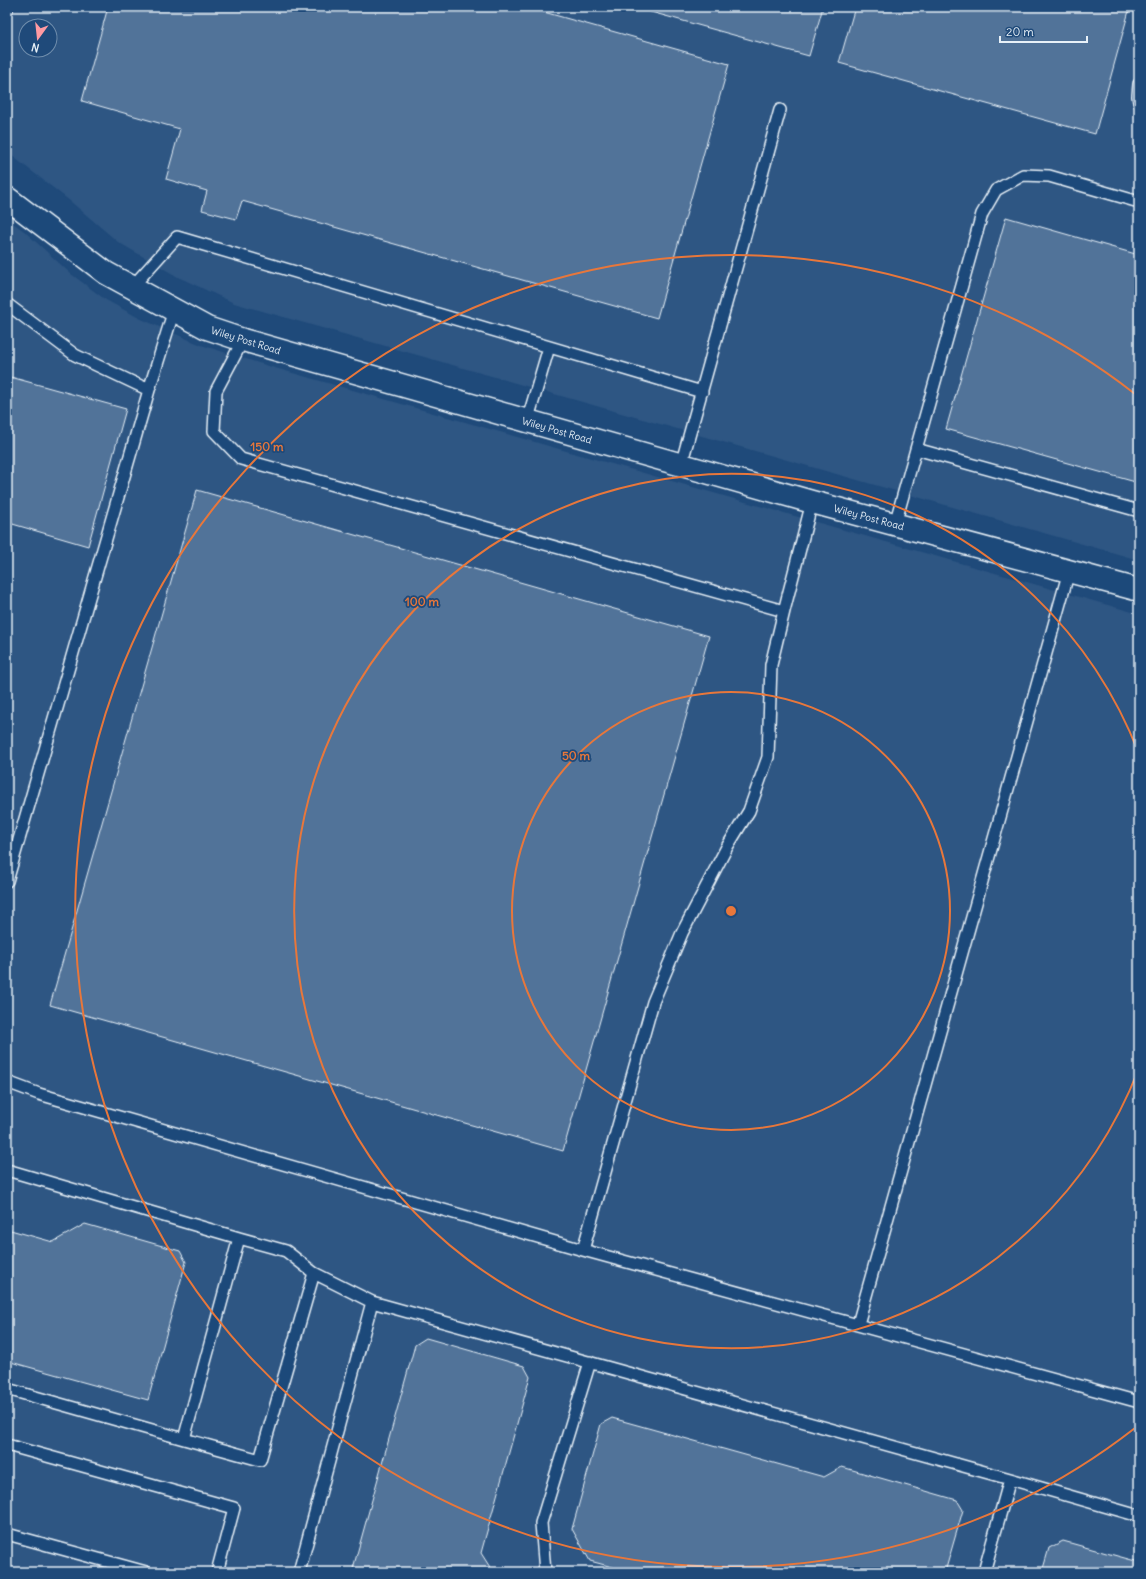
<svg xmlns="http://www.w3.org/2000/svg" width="1146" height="1579" font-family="Delius,sans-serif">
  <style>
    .built { fill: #2e5683; fill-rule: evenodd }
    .building { fill: #517399; stroke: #e8f1f8 }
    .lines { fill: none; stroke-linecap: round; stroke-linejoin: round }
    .lane-casing { stroke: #e8f1f8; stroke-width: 14 }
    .street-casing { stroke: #e8f1f8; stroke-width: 25 }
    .lane { stroke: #1f4a7a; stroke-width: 11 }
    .street { stroke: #1f4a7a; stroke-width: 22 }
    .ring { fill: none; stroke: #e8773b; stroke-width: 2 }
    .labels { text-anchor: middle; stroke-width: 3.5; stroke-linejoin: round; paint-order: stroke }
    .street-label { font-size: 10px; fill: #e8f1f8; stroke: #1f4a7a }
    .centre { fill: #e8773b; stroke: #1f4a7a; stroke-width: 2 }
    .ring-label { font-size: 12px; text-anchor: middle; font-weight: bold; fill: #e8773b; stroke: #1f4a7a; stroke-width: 3.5; stroke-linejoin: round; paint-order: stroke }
  </style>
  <rect width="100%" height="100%" fill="#1f4a7a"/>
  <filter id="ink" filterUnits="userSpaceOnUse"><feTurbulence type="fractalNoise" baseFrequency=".025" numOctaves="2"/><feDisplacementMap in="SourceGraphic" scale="8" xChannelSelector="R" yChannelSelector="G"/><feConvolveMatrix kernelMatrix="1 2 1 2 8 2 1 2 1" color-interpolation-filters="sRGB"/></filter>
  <g filter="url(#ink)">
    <path class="built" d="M7,7h1132v553l-905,-257 -56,-26 -60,-35 -48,-41 -63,-49zM26,26h24v24h-24z
      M7,219l17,12 47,43 35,26 33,18 62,27 74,23 864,246v958h-1132z"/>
    <path class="building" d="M108,7h418l203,57 -72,254 -415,-117 -6,18 -34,-9 5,-19 -41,-12 14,-50 -98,-28z
      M633,7h190l-14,49z
      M855,7h275l-35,127 -256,-71z
      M1006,217l133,38v228l-193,-54z
      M7,376l119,33 -38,137 -79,-23 -2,9z
      M197,490l512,146 -146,515 -513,-146z
      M85,1224l95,27 6,11 -38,138 -141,-39v-132l46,13z
      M426,1338l98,28 6,11 -49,176 12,19h-141l63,-227z
      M612,1418l212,59 18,-10 115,33 6,10 -18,62h-219l-18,-5 -9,5h-68l-41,-11 -18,-32 29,-105z
      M1063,1541l76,21v10h-97l7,-24z"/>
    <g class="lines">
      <g class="lane-casing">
        <path id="lane" d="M7,9v-2
          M1139,84l-1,12 1,6
          M132,287l45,-50 525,155
          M7,304l68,51 74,35
          M243,340l-27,51 -2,40 27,28 543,152 28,-109
          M527,422l22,-75
          M916,449l223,62
          M681,465l99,-355
          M895,524l87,-310 14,-24 27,-15 26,1 90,26
          M7,881l142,-491 25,-80
          M7,1082l32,12 544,156 556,152
          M7,1170l232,68 -55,201 -177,-50
          M239,1238l47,13 28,22
          M583,1250l70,-248 29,-69 45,-86 22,-36 19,-54 3,-92 13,-54
          M372,1302l638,177
          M858,1324l211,-753
          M184,1439l76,21 54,-187 58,29 -73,270
          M7,1445l227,63 -17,64
          M7,1534l139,38
          M545,1572l-4,-49 49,-161
          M984,1572l26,-93 129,37"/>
      </g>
      <g class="street-casing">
        <path id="street" d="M7,198l99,75 101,55 36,12 569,162 327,88"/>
      </g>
      <use href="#lane" class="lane"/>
      <use href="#street" class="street"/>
    </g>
  </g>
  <g class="ring">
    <circle cx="731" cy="911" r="219"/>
    <path d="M1139 1068A437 437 0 1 1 1139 754"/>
    <path d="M1135 1428A656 656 0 1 1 1135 394"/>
  </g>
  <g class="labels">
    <g class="street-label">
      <text transform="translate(246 340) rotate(17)" y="4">Wiley Post Road</text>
      <text transform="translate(557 430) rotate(16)" y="4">Wiley Post Road</text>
      <text transform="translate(869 517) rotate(15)" y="4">Wiley Post Road</text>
    </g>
  </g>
  <circle cx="731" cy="911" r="6" class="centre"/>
  <g class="ring-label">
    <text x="267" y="451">150 m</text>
    <text x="422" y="606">100 m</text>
    <text x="576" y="760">50 m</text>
  </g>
  <rect width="1146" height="1579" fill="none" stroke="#1f4a7a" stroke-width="24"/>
  <rect x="12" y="12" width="1122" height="1555" fill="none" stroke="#e8f1f8" stroke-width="1.5" filter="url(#ink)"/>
  <g transform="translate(38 38) rotate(195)"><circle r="19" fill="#1f4a7a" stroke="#6f8dac"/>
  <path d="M0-3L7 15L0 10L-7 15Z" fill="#ff9aa2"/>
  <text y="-6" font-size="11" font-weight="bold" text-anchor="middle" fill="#e8f1f8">N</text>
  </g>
  <path d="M1000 36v6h87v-6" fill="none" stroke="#e8f1f8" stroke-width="2"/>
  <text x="1006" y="36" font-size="12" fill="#e8f1f8" stroke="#1f4a7a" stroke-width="3" paint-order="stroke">20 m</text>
</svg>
